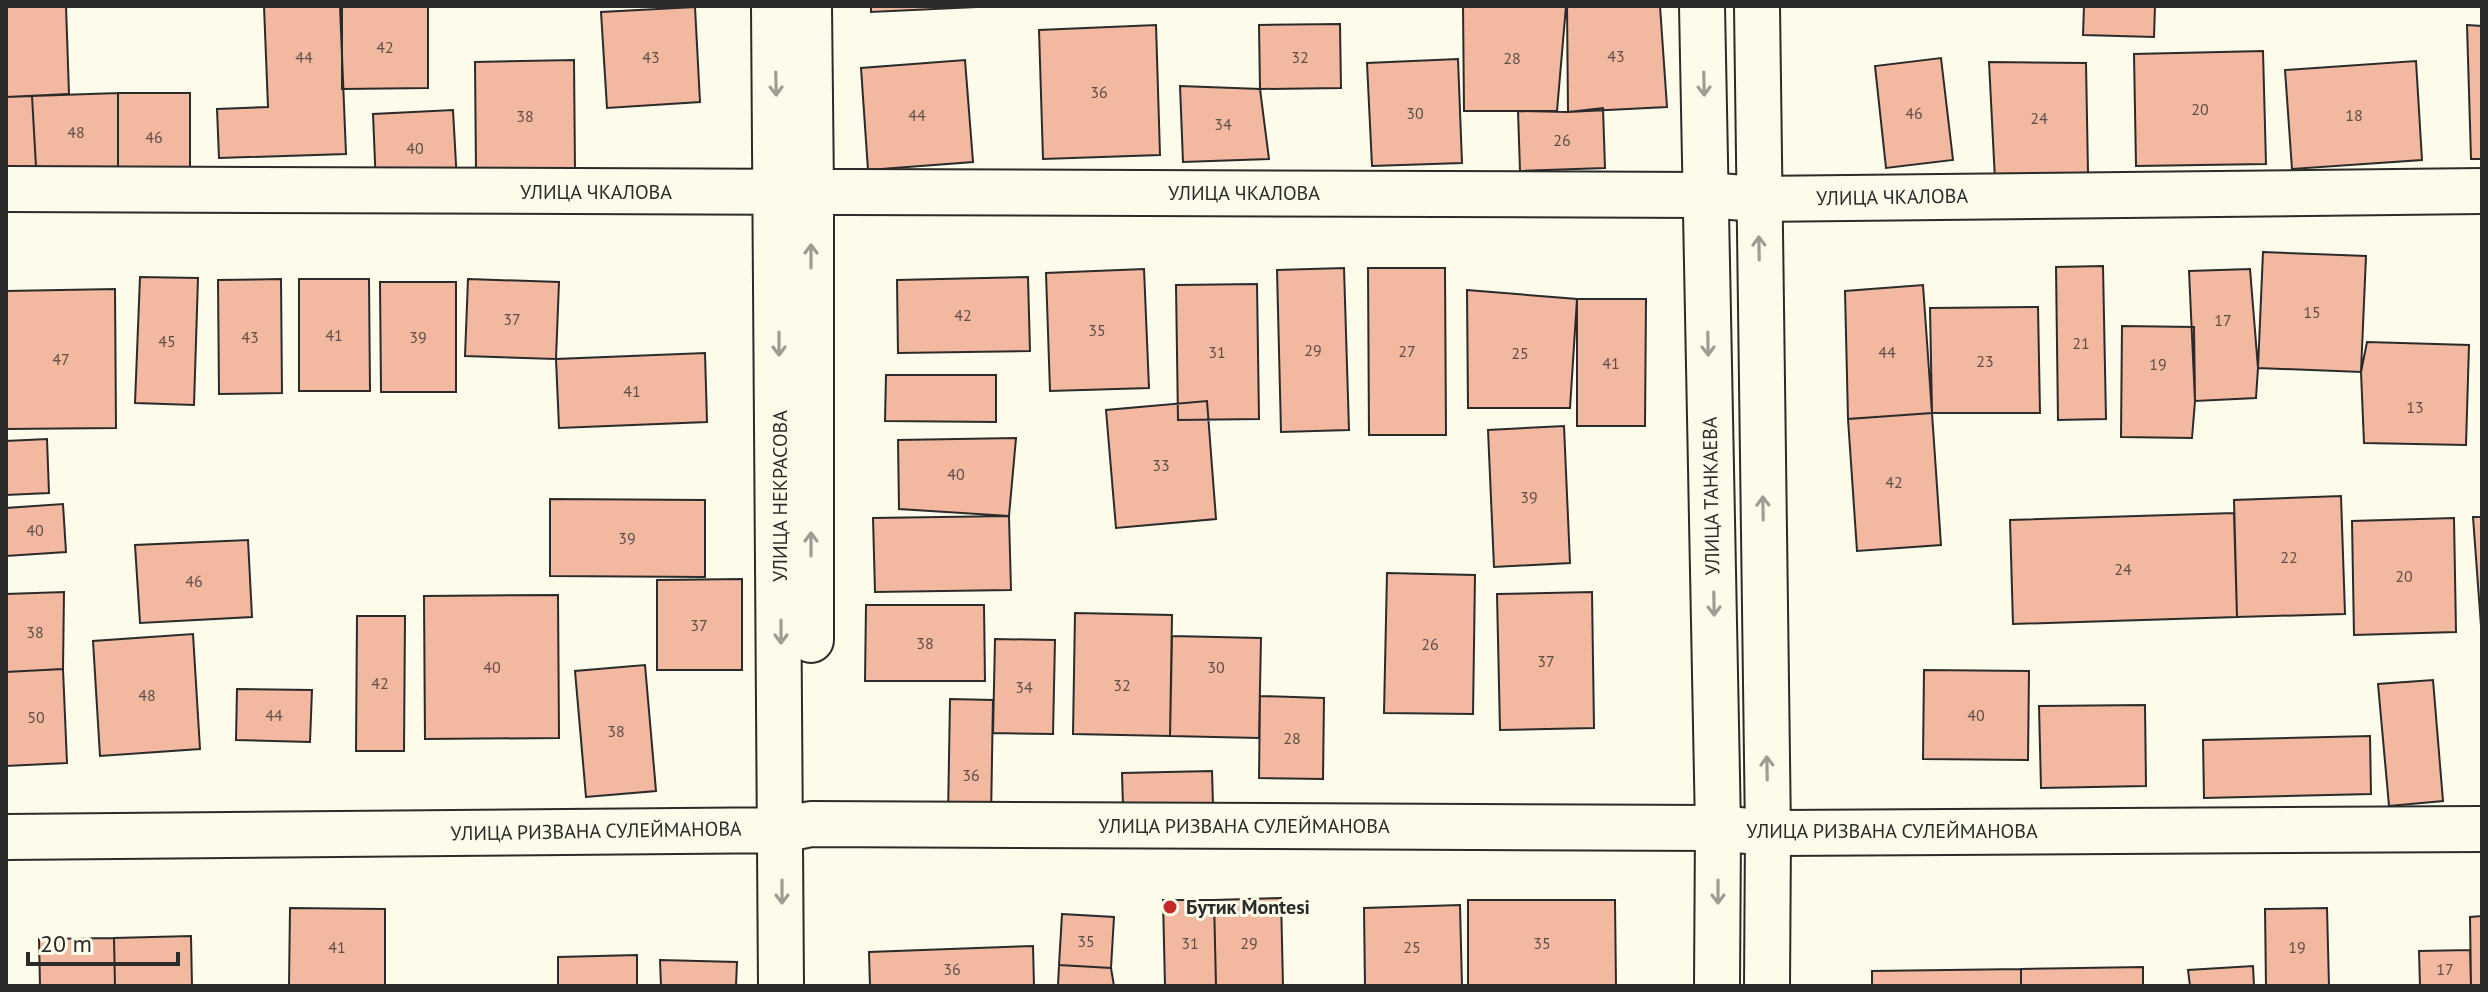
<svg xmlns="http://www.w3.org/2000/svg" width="2488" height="992" font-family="'PT Sans',sans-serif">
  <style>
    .building { fill: #f2b8a0; stroke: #2b2b2b; stroke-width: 2 }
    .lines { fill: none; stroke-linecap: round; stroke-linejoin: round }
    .minor-casing { stroke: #2b2b2b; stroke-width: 48 }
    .secondary-casing { stroke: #2b2b2b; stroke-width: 48 }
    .minor { stroke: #fdfbea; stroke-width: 44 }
    .secondary { stroke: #fdfbea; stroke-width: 44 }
    .oneway { stroke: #9e9d94 }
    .poi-dot { fill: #c62828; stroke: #fdfbea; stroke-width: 3 }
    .labels { text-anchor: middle; stroke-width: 6; stroke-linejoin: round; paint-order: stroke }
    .number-label { font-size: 16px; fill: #5d4e48 }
    .street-label { font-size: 20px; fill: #2b2b2b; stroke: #fdfbea }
    .poi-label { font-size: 20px; font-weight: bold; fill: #2b2b2b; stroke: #fdfbea; text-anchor: start }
  </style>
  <rect width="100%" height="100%" fill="#fdfbea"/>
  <path class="building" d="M6,6h60l3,88 -63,3z
    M264,6h76l6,148 -127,4 -2,-49 51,-2z
    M342,6h86v82l-86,1z
    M871,6h127l-127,6z
    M1463,6h103l-9,105h-93z
    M1567,6h93l7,101 -99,5z
    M2084,6h71l-1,31 -71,-2z
    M695,7l5,95 -93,6 -6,-96z
    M1340,24l1,64 -81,1 -1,-64z
    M1156,25l4,130 -117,4 -4,-129z
    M2467,25l15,1v133h-11z
    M2263,51l3,113 -130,2 -2,-112z
    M1941,58l12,102 -67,8 -11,-102z
    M1458,59l4,104 -90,3 -5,-103z
    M574,60l1,110 -99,1 -1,-109z
    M965,60l8,102 -105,8 -7,-102z
    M2416,61l6,99 -130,9 -7,-99z
    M1989,62l97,1 2,110 -93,7z
    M1180,86l80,3 9,70 -86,3z
    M118,93v89l-82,-15 -4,-71z
    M118,93h72v89h-72z
    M32,96l4,71 -30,2v-72z
    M1603,108l2,60 -85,3 -2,-60 50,1z
    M453,110l4,72 -81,4 -3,-72z
    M2263,252l103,4 -5,116 -103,-4z
    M2103,266l3,153 -48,1 -2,-153z
    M1344,268l5,162 -68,2 -4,-162z
    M1368,268h77l1,167h-77z
    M1144,269l5,119 -99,3 -4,-118z
    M2250,269l8,99 -2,30 -61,3 -6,-130z
    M140,277l58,1 -4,127 -59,-2z
    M1028,277l2,74 -132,2 -1,-73z
    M281,279l1,114 -63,1 -1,-114z
    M299,279h70l1,112h-71z
    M468,279l91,3 -3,77 -91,-3z
    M380,282h76v110h-75z
    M1257,284l2,135 -81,1 -2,-135z
    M1923,285l9,128 -84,6 -3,-128z
    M115,289l1,139 -110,1v-138z
    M1467,290l110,9 -7,109h-102z
    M1577,299h69l-1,127h-68z
    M2038,307l2,106h-108l-2,-105z
    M2122,326l72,1 1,74 -3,37 -71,-1z
    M2367,342l102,3 -3,100 -102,-2 -3,-71z
    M705,353l2,69 -148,6 -3,-69z
    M886,375h110v47l-111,-1z
    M1207,401l9,118 -100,9 -10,-118z
    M1932,413l9,132 -84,6 -9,-132z
    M1564,426l6,137 -76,4 -6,-137z
    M1016,438l-7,78 -110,-7 -1,-69z
    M47,439l2,54 -43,2v-54z
    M2341,496l4,118 -108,3 -3,-117z
    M550,499l155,1v77l-155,-1z
    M63,504l3,48 -60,4v-48z
    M2234,513l3,104 -224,7 -3,-104z
    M1009,516l2,74 -136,2 -2,-74z
    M2473,517h9v109h-1z
    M2454,518l2,114 -102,3 -2,-114z
    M248,540l4,77 -112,6 -5,-78z
    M1387,573l88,2 -2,139 -89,-1z
    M742,579v91h-85v-90z
    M64,592l-1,77 -57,3v-78z
    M1592,592l2,136 -94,2 -3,-136z
    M558,595l1,143 -134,1 -1,-143z
    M866,605h118l1,76h-120z
    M1075,613l97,2 -2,121 -97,-2z
    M357,616h48l-1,135h-48z
    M193,634l7,115 -100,7 -7,-115z
    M1172,636l89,2 -2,100 -89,-2z
    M995,639l60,1 -2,94 -60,-1z
    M645,665l11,126 -70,6 -11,-126z
    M63,669l4,94 -61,3v-94z
    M1924,670l105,1 -1,89 -105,-1z
    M2433,680l10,121 -54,5 -11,-122z
    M237,689l75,1 -2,52 -74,-2z
    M1260,696l64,2 -1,81 -64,-1z
    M950,699l43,1 -2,118 -43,-1z
    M2145,705l1,81 -105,2 -2,-82z
    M2370,736l1,58 -167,4 -1,-58z
    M1212,771l1,34 -90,2 -1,-34z
    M1281,898l2,88h-67l-2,-86z
    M1163,900h51l2,86h-51z
    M1468,900h147l1,86h-148z
    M1460,905l2,81h-97l-1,-78z
    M290,908l95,1v77h-96z
    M2327,908l2,78h-63l-1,-77z
    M1062,914l52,3 -3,51 -52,-3z
    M2482,916v70h-11l-1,-69z
    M191,936l1,50h-77l-1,-48z
    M114,938l1,48h-75l-1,-47z
    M1033,946l1,40h-164l-1,-34z
    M2470,950l1,36h-51l-1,-35z
    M637,955v31h-79v-29z
    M660,960l77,2 -1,24h-75z
    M1059,965l52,3 3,18h-56z
    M2253,966l1,20h-64l-2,-16z
    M2143,967v19h-122v-17z
    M2021,969v17h-149v-15z"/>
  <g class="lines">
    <g class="minor-casing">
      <path id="minor" d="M774,6l7,980
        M809,6l2,185v449
        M6,189l1699,6 53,4 724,-8
        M6,837l776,-7 29,-6 907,4 50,5 714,-4"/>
    </g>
    <g class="secondary-casing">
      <path id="secondary" d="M1702,6l16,822 -1,158
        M1757,6l11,827 -1,153"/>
    </g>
    <use href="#minor" class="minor"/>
    <use href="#secondary" class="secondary"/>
  </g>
  <defs><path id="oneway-shaft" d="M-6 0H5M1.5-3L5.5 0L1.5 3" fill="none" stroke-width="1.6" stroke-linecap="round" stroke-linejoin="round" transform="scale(2)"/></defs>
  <g class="oneway">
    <use href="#oneway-shaft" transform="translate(776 84) rotate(89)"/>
    <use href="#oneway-shaft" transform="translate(1704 84) rotate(89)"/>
    <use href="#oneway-shaft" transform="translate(1759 248) rotate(-91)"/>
    <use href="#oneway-shaft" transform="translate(811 256) rotate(-90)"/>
    <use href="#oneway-shaft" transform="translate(779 344) rotate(90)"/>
    <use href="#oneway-shaft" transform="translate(1708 344) rotate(89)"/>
    <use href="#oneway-shaft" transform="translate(1763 508) rotate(-91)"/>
    <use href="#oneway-shaft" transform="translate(811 544) rotate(-90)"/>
    <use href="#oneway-shaft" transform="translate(1714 604) rotate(89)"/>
    <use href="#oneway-shaft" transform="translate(781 632) rotate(90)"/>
    <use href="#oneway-shaft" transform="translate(1767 768) rotate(-91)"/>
    <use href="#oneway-shaft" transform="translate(782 892) rotate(90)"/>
    <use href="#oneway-shaft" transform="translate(1718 892) rotate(90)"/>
  </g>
  <circle class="poi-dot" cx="1170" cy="907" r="8"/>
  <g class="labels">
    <g class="number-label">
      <text x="385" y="53">42</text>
      <text x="1616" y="62">43</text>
      <text x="304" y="63">44</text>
      <text x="651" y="63">43</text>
      <text x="1300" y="63">32</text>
      <text x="1512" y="64">28</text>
      <text x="1099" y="98">36</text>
      <text x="2200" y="115">20</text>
      <text x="1415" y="119">30</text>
      <text x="1914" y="119">46</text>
      <text x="917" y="121">44</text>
      <text x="2354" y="121">18</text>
      <text x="525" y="122">38</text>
      <text x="2039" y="124">24</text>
      <text x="1223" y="130">34</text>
      <text x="76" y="138">48</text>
      <text x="154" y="143">46</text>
      <text x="1562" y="146">26</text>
      <text x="415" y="154">40</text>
      <text x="2312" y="318">15</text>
      <text x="963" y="321">42</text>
      <text x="512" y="325">37</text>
      <text x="2223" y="326">17</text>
      <text x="1097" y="336">35</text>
      <text x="334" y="341">41</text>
      <text x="250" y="343">43</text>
      <text x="418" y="343">39</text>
      <text x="167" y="347">45</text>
      <text x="2081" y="349">21</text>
      <text x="1313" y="356">29</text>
      <text x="1407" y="357">27</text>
      <text x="1217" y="358">31</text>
      <text x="1887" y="358">44</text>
      <text x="1520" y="359">25</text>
      <text x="61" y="365">47</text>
      <text x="1985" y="367">23</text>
      <text x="1611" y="369">41</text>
      <text x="2158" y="370">19</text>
      <text x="632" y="397">41</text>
      <text x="2415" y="413">13</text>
      <text x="1161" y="471">33</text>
      <text x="956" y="480">40</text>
      <text x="1894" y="488">42</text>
      <text x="1529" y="503">39</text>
      <text x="35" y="536">40</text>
      <text x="627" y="544">39</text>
      <text x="2289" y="563">22</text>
      <text x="2123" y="575">24</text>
      <text x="2404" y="582">20</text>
      <text x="194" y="587">46</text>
      <text x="699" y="631">37</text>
      <text x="35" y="638">38</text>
      <text x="925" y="649">38</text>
      <text x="1430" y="650">26</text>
      <text x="1546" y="667">37</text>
      <text x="492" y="673">40</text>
      <text x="1216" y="673">30</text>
      <text x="380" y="689">42</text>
      <text x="1122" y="691">32</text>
      <text x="1024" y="693">34</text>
      <text x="147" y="701">48</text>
      <text x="274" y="721">44</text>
      <text x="1976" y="721">40</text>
      <text x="36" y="723">50</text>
      <text x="616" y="737">38</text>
      <text x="1292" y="744">28</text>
      <text x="971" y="781">36</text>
      <text x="1086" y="947">35</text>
      <text x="1190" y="949">31</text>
      <text x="1249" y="949">29</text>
      <text x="1542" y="949">35</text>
      <text x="337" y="953">41</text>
      <text x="1412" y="953">25</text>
      <text x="2297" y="953">19</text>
      <text x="952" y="975">36</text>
      <text x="2445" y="975">17</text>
    </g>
    <g class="street-label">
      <text x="596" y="199">УЛИЦА ЧКАЛОВА</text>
      <text x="1244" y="200">УЛИЦА ЧКАЛОВА</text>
      <text transform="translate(1892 197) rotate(-1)" y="7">УЛИЦА ЧКАЛОВА</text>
      <text transform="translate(780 496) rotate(-90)" y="7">УЛИЦА НЕКРАСОВА</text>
      <text transform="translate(1711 496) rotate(-91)" y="7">УЛИЦА ТАНКАЕВА</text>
      <text x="1244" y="833">УЛИЦА РИЗВАНА СУЛЕЙМАНОВА</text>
      <text transform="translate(596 831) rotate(-1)" y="7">УЛИЦА РИЗВАНА СУЛЕЙМАНОВА</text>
      <text x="1892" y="838">УЛИЦА РИЗВАНА СУЛЕЙМАНОВА</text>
    </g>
    <g class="poi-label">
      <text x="1186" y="914">Бутик Montesi</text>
    </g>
  </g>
  <rect width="2488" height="992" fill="none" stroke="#2b2b2b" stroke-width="16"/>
  <path d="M28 952v12h150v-12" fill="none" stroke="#2b2b2b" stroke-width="4"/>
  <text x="40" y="952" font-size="24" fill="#2b2b2b" stroke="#fdfbea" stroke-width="6" paint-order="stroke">20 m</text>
</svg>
